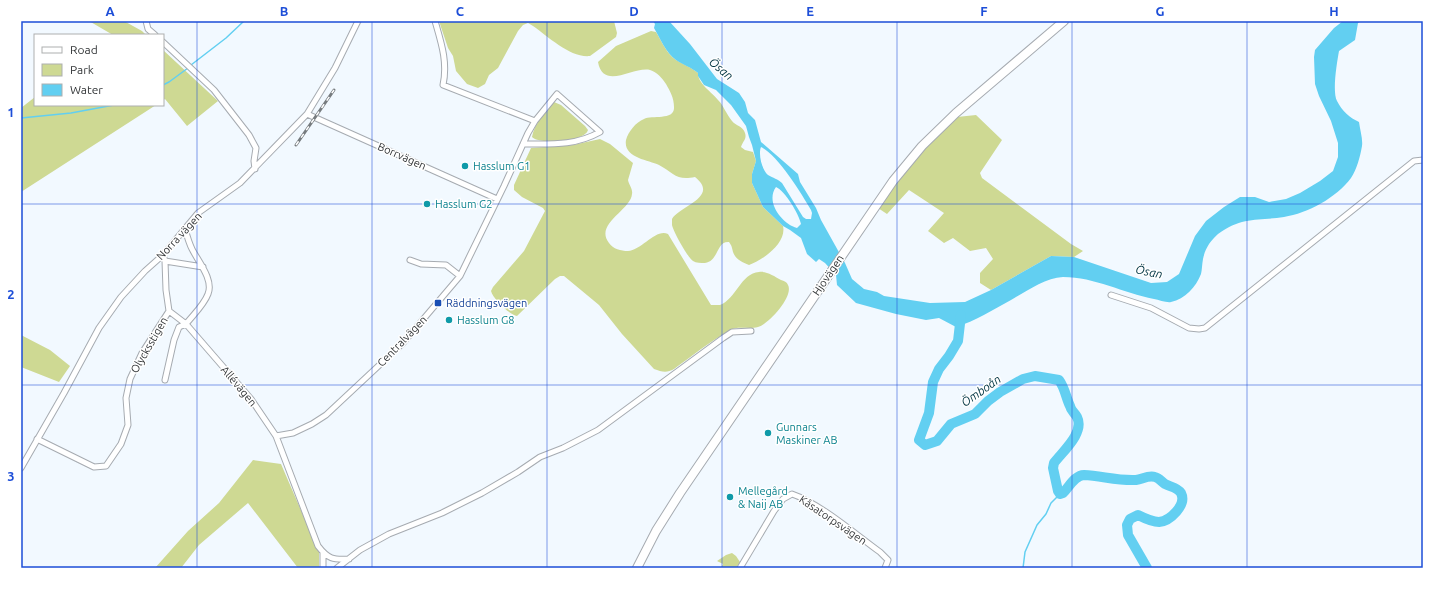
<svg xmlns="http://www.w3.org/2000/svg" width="1444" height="589" font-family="Ubuntu,sans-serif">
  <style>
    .green { fill: #ced993 }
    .water { fill: #62cff1; fill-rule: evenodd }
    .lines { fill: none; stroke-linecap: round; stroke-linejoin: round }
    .stream { stroke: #62cff1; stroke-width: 1.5 }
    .river { stroke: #62cff1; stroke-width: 10 }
    .street-casing { stroke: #a6abb1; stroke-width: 7 }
    .primary-casing { stroke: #a6abb1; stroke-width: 10 }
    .street { stroke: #fff; stroke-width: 5 }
    .primary { stroke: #fff; stroke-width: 8 }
    .rail-casing { stroke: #777c7f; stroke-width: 3 }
    .rail { stroke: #fff; stroke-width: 1.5; stroke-dasharray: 4.5; stroke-linecap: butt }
    .grid { fill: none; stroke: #1d4ed8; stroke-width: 1; stroke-opacity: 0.55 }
    .culture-dot { fill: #0f9aa8; stroke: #fff; stroke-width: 1.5 }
    .transit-dot { fill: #1a4fb4; stroke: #fff; stroke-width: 1.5 }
    .labels { text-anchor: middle; stroke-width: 3; stroke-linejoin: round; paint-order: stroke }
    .street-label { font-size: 11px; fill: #333638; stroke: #fff }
    .culture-label { font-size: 11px; fill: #0d838f; stroke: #fff; text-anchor: start }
    .transit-label { font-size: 11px; fill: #164399; stroke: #fff; text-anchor: start }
    .water-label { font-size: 12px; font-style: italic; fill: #003442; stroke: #fff }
    .neatline { fill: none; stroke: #1d4ed8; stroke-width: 1.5 }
    .grid-label { font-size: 13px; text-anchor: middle; font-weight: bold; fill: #1d4ed8 }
  </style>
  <rect width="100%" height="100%" fill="#f2f9ff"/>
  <path class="green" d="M89,21h35l18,10 4,4h-33z
    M439,21h175l3,12 -1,4 -26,19c-20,2 -41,-19 -57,-30l-5,-3 -5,2 -5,6 -20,37 -9,7 -4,9 -7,4 -11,-4 -11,-13 -3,-15 -5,-8z
    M651,31l5,1c6,10 11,22 20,28 8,5 15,7 22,13 0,11 14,19 20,27 6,6 8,14 14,21 4,5 11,5 13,12 2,6 -2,8 -4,14l4,3 8,2 3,9 -4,13v9l11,24 20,19c4,17 -20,34 -34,39 -7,-3 -13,-5 -16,-13 -1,-4 -1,-6 -4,-10 -13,-1 -10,19 -24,21 -4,0 -9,0 -12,-2 -5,-3 -20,-30 -21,-36 0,-2 0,-4 0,-6 8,-13 48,-22 23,-42 -19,4 -21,-4 -36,-12 -11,-5 -36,-7 -33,-25 2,-8 10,-18 18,-21 8,-4 31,2 30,-12 0,-9 -4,-16 -8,-23 -4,-6 -9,-12 -16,-14 -16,-4 -47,21 -52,-8l18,-16z
    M163,50l55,51 -31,25 -22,-27 -2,1z
    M35,97v8h121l-135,87v-84z
    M554,102l7,3 24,21 3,4c-3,12 -49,15 -56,7 2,-13 14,-26 22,-35z
    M976,115l26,25 -22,33 2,5 89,66 12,7 -9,6 -23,-1 -60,34 -11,-7v-10l13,-14 -7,-11 -16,3 -17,-13 -9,5 -16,-12 16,-18 -35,-23 -22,24 -9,-6 24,-33 22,-25 33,-33z
    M600,139l10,5 23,19 -5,17c1,5 5,9 4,14 -1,16 -38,30 -23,49 4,6 12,8 19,8 14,-1 28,-23 40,-17l43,71c3,0 7,0 9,0 16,-6 21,-32 39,-33 8,-1 15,4 22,8 3,1 6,2 7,5 6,11 -19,39 -30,42 -10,3 -20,-2 -29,4 -20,11 -37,25 -55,38 -7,4 -12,3 -20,0l-32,-35 -23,-29 -35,-29h-4l-5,3 -38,37c-7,-1 -24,-17 -26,-25l2,-4 31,-36 21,-40 -2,-3 -21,-11 -8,-7v-5l17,-37 42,-3z
    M21,335l29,15 20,16 -11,16 -38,-15z
    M253,460l28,4 38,88v16h-21l-50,-65 -49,42 -18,23h-26l33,-37 31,-28z
    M732,553l4,3 4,6 -4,6h-15l2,-4 -6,-3 9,-6z"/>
  <path class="water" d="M653,21h16l21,23 27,35 22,14 6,9 3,11 7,7 6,22 37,32 2,8 16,26 5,12 24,43 7,16 12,10 13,3 7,4 46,7 35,-1 26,-12 60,-34 23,1 77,26 16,-1 12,-8 16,-38 11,-15 18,-14 16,-10h15l14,5 17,-3 14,-6 20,-12 13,-10 5,-14v-14l-7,-22 -12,-25 -4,-12 -1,-27 1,-7 19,-22 9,-7h18l-3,2 -3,17 -16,11c-2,11 -7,41 -2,50 5,10 13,17 22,21 1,8 4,17 3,24 -2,11 -5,23 -11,32 -15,20 -43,35 -67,39 -26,4 -42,-1 -66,17 -8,7 -13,15 -15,25 -1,5 -1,11 -2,15 -5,13 -16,25 -30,28 -4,1 -12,-2 -17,-3 -31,-6 -59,-22 -91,-22 -18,1 -38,15 -52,23 -18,10 -36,21 -55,27l-17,-9 -13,2 -30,-6 -40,-11 -19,-18 -1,-10 -11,-12 -6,-4 -3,3 -9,-8 -6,-16 -11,-8 -7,-4 -20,-19 -11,-24v-9l4,-13 -4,-16 -3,-8 -3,-11 -15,-21 -15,-15 -12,-5 -6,-9v-3c-7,-6 -15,-8 -22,-13 -10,-7 -16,-22 -22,-32l1,-4zM761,147c16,7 41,47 50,63l1,3 -1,6h-5l-3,-2 -21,-34c-4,-4 -9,-5 -14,-8 -6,-5 -10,-21 -7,-28zM776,187c9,4 23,27 25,37l-4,4c-15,-4 -32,-26 -21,-41z"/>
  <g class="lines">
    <path class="stream" d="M191,65l35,-27 18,-17
      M163,85l6,-3 19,-14
      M21,118l50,-5 43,-8
      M1023,568l2,-16 12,-27 9,-11 5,-11 9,-9"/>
    <path class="river" d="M961,315l-3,26 -9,15 -10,13 -6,13 -4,31 -10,27 6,5 12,-4 14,-17 24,-10 13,-13 12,-9 23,-13 12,-3 24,4c6,8 7,18 11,26 1,5 5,7 7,11 8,16 -15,35 -23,46l-1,5 5,23 2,3 3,-1c6,-6 12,-18 21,-18 18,1 34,6 52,5 7,-1 12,-5 19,-3 4,1 6,4 10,7 5,3 12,3 16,9 6,12 -11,28 -22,29 -7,0 -15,-4 -21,-7l-8,4 -3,6 1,10 19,33"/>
    <g class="street-casing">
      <path id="street" d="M146,21l2,8 7,6
        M435,21c6,21 13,41 8,64l92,36
        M163,42l51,48 35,45 7,13 -2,13 1,8
        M307,114l190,85
        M185,229c2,7 4,14 7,20 6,12 22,31 16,45 -4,11 -15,21 -22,30l65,75 25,37 42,110c10,13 15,14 31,13
        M163,255l2,6 1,29 3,21 17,13 -7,3 -5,13 -9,40
        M410,260l11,4 25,1 14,11
        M165,261l38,6
        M1111,295l40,13 38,20 10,1 6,-1 209,-167 9,-1
        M276,436l17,-3 19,-9 14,-9 77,-72 57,-67 44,-90 24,-53 7,-12 22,-27 43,38c-25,14 -49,12 -77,12
        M37,439l57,28 12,-1 15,-22 7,-19 -2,-27 4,-19 12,-26 27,-42
        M21,468l43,-75 35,-65 22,-31 24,-26 18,-16 35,-42 42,-30 67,-69 28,-46 23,-47
        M323,568v-15
        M337,568l23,-18 29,-16 53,-21 40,-20 36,-21 22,-15 23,-9 35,-18 125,-92 9,-6 19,-1
        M740,568l34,-57 9,-12 9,-5c29,10 63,40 88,58l8,8 -3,8"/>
    </g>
    <g class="primary-casing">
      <path id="primary" d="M637,568l19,-37 24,-38 213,-312 29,-35 34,-33 108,-92"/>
    </g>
    <use href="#street" class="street"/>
    <use href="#primary" class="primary"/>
    <g class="rail-casing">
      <path id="rail" d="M296,145l38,-55"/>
    </g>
    <use href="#rail" class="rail"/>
  </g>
  <path class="grid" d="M197,21v547M372,21v547M547,21v547M722,21v547M897,21v547M1072,21v547M1247,21v547M21,204h1402M21,385h1402"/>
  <g class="culture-dot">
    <circle cx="465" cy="166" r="4"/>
    <circle cx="427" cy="204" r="4"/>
    <circle cx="449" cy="320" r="4"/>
    <circle cx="768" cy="433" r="4"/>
    <circle cx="730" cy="497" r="4"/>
  </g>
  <rect class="transit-dot" x="434" y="299" width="8" height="8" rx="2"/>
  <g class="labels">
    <g class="street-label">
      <text transform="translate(402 156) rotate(24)" y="4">Borrvägen</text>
      <text transform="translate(179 236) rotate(-47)" y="4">Norra vägen</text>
      <text transform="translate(828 275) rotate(-56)" y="4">Hjovägen</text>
      <text transform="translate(402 341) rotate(-46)" y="4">Centralvägen</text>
      <text transform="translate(149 345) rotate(-60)" y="4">Olycksstigen</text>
      <text transform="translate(239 386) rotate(50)" y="4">Allévägen</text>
      <text transform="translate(833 520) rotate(34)" y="4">Kåsatorpsvägen</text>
    </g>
    <g class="culture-label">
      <text x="473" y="170">Hasslum G1</text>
      <text x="435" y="208">Hasslum G2</text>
      <text x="457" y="324">Hasslum G8</text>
      <text x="776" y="431">Gunnars<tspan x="776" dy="13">Maskiner AB</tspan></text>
      <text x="738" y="495">Mellegård<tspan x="738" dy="13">&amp; Naij AB</tspan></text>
    </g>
    <g class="transit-label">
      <text x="446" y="307">Räddningsvägen</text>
    </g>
    <g class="water-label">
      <text transform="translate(721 69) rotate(40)" y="4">Ösan</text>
      <text transform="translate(1149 272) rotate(12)" y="4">Ösan</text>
      <text transform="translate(981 391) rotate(-35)" y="4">Ömboån</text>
    </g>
  </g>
  <rect width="1444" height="589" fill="none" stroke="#ffffff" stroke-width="44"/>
  <rect x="34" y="34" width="130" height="72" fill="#ffffff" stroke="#adafaf"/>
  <rect x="42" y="47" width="20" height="6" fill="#ffffff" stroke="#adafaf"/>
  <text x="70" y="54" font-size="12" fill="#333638">Road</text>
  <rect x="42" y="64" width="20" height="12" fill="#ced993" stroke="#adafaf"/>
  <text x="70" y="74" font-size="12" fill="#333638">Park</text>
  <rect x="42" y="84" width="20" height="12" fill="#62cff1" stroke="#adafaf"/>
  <text x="70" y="94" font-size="12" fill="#333638">Water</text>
  <rect x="22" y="22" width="1400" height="545" class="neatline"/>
  <g class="grid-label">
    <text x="110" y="16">A</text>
    <text x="284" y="16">B</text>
    <text x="460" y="16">C</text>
    <text x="634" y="16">D</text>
    <text x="810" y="16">E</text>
    <text x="984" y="16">F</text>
    <text x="1160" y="16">G</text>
    <text x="1334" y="16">H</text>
    <text x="11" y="117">1</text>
    <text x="11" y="299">2</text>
    <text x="11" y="481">3</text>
  </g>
</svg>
